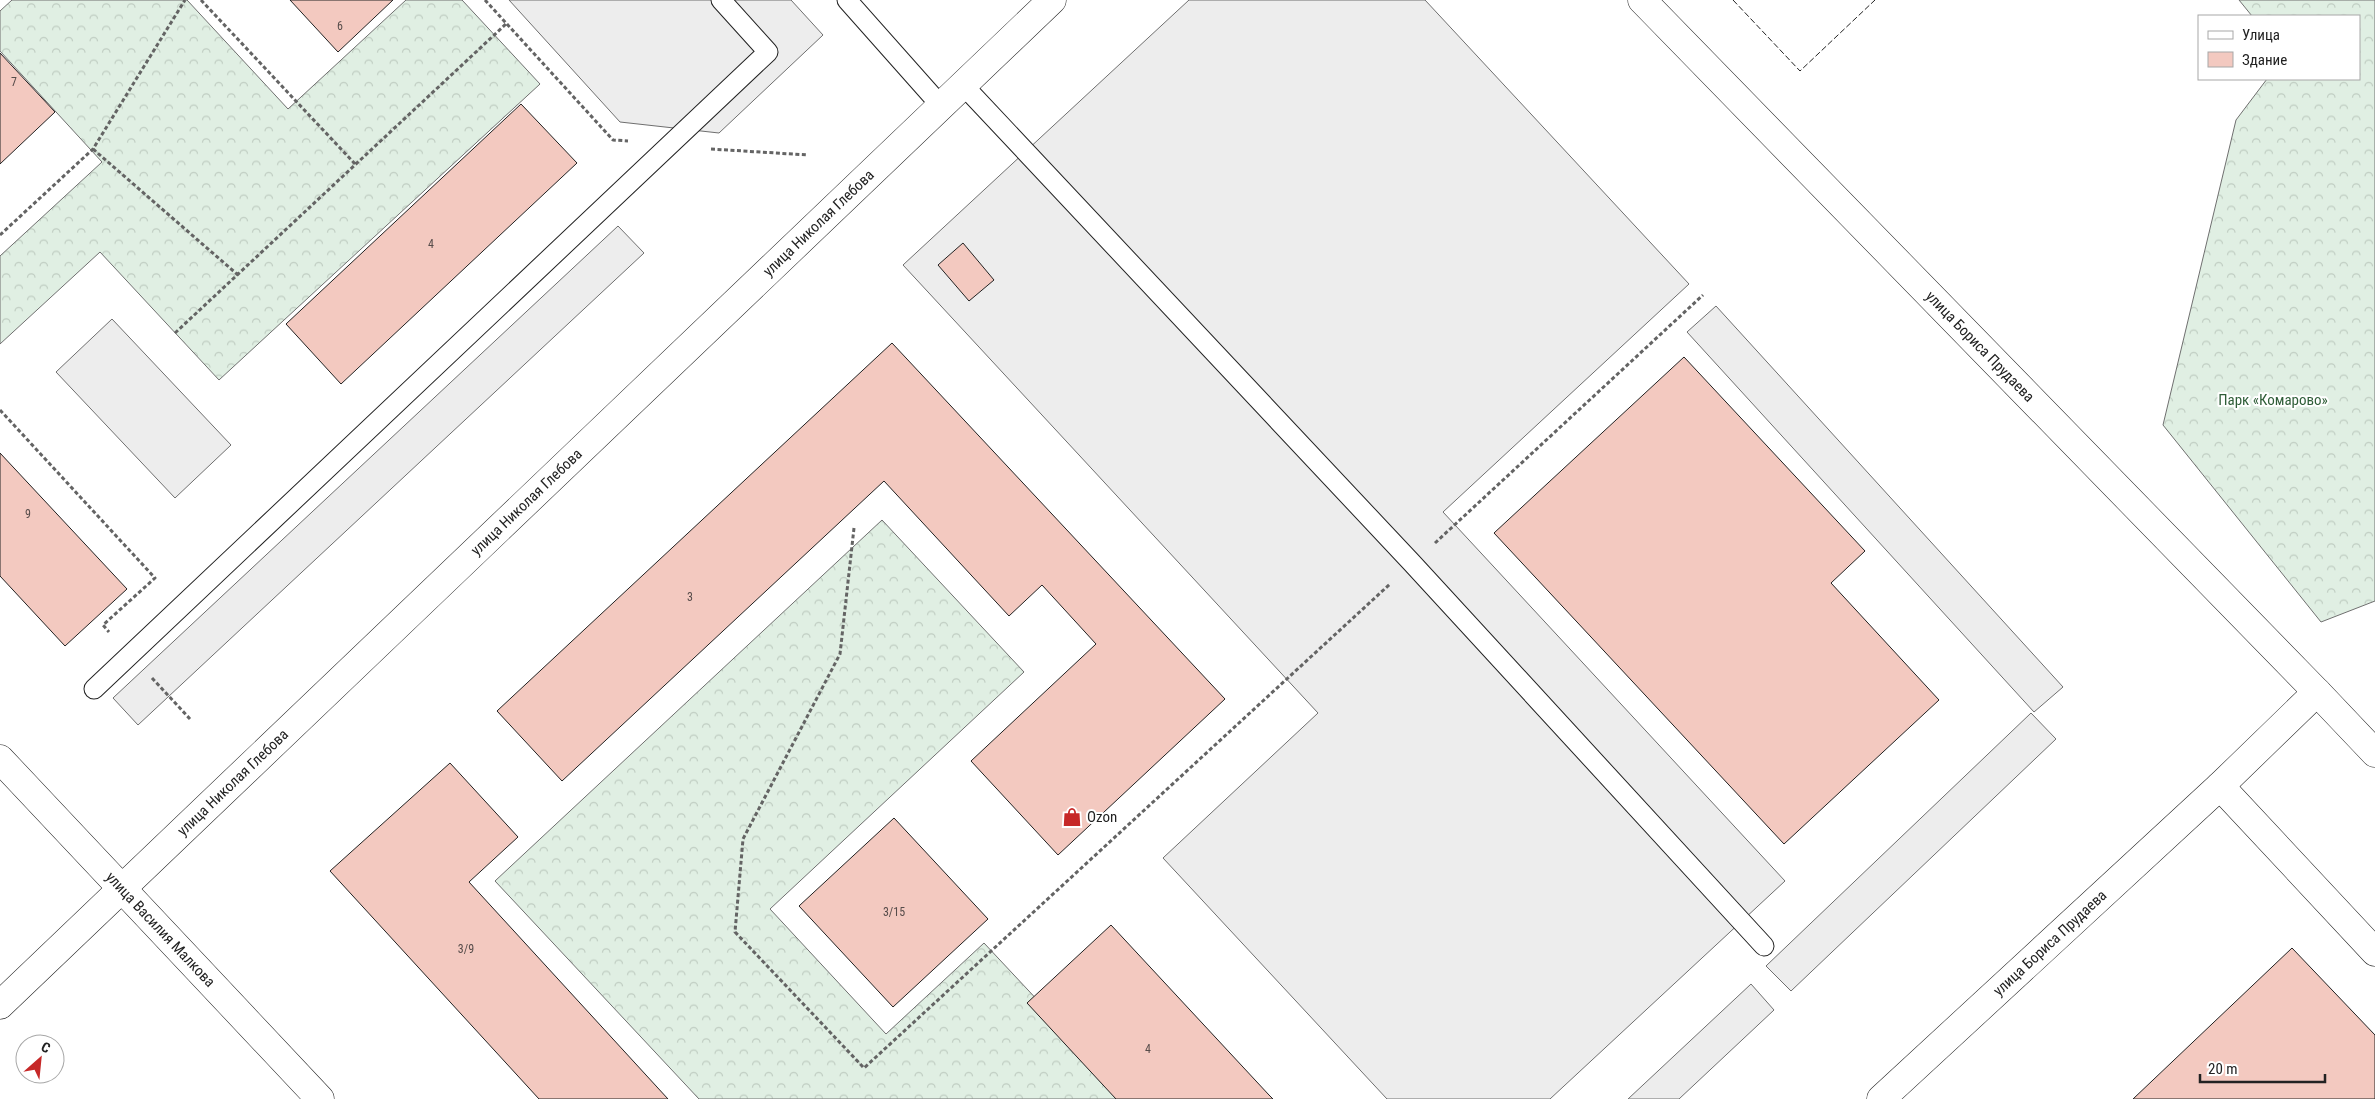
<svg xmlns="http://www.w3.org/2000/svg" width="2375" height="1099" font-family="'Roboto Condensed',sans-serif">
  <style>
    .forest { fill: url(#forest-crowns); stroke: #6f6f6f }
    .parking { fill: #ededed; stroke: #6f6f6f }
    .building { fill: #f3c9c0; stroke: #222 }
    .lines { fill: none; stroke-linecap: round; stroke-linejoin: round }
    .lane-casing { stroke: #222; stroke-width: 21 }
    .street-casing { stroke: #222; stroke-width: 29 }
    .path { stroke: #646464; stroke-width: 3; stroke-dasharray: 4 2.5; stroke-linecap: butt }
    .lane { stroke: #fff; stroke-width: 19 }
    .street { stroke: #fff; stroke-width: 28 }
    .fence { stroke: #222; stroke-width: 1; stroke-dasharray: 6 2.5; stroke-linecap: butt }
    .labels { text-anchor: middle; stroke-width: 4; stroke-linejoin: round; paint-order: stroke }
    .number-label { font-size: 12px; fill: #564c4a }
    .street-label { font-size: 15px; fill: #222; stroke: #fff }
    .park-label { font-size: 15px; fill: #2f5e38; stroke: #fff }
    .poi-label { font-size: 15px; fill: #222; stroke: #fff; text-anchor: start }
  </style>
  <defs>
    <pattern id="forest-crowns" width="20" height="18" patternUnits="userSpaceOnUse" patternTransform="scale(1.25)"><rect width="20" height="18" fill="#e0efe3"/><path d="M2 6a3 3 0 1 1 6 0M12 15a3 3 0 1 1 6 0" fill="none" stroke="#c0cdc2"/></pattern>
  </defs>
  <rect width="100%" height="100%" fill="#fff"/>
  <path class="forest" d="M12,0h175l101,109 118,-109h56l78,84 -321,296 -119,-128 -100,92v-88l102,-94 -102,-111v-40z
    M2239,0h136v601l-54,21 -158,-197 73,-305 31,-41h92v-63h-107z
    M882,520l142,152 -254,237 116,125 98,-91 146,156h-431l-204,-218z"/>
  <path class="parking" d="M509,0h282l32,35 -104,98 -99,-11z
    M1189,0h236l264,284 -246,228 342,369 -235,218h-163l-224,-241 155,-145 -415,-448z
    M618,226l26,27 -506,472 -25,-27z
    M1716,306l347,381 -29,25 -347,-380z
    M112,319l119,126 -56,53 -119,-126z
    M2031,713l25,26 -265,252 -25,-25z
    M1751,984l23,26 -95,89h-51z"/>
  <path class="building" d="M290,0h103l-55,52z
    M0,53l55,59 -55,52z
    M521,104l56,59 -236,221 -55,-60z
    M963,243l31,37 -25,21 -31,-36z
    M892,343l333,356 -167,156 -87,-94 125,-117 -54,-59 -33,31 -125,-135 -322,300 -65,-70z
    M1684,357l181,194 -34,32 108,117 -155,144 -290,-311z
    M0,453l127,136 -62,57 -65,-70z
    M450,763l68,74 -49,45 199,217h-129l-209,-228z
    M894,818l94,101 -95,88 -94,-101z
    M1111,925l158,170 4,4h-157l-89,-96z
    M2292,948l83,87v64h-242z"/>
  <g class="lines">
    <g class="lane-casing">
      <path id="lane" d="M847,0l95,107
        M964,86l448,477 352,383
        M94,689l674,-637 -47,-52"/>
    </g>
    <g class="street-casing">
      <g id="street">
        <path id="s1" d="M1642,0l675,692 -97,94 155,166"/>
        <path d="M2317,692l58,61"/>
        <path id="s2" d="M0,759l320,340"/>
        <path id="s3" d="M0,1005l1052,-1005"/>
        <path id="s4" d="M1881,1099l339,-313"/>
      </g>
    </g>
    <path class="path" d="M201,0l155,165
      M485,0l128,140 15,1
      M93,149l145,126
      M711,149l97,6
      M0,235l93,-86 92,-149
      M175,333l332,-310
      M0,410l155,168 -52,47 6,7
      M854,528l-14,126 -97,185 -8,93 129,136 526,-484
      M1435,543l268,-248
      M152,678l38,41"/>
    <use href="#lane" class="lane"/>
    <use href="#street" class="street"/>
    <path class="fence" d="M1733,0l67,71 75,-71"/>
  </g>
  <defs>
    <g id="shop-bare" transform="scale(1.5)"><path d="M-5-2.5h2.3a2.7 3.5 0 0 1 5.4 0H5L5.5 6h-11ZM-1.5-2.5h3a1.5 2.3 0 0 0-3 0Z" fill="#c62828" stroke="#fff" stroke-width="2.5" paint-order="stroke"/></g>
  </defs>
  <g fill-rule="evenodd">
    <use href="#shop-bare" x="1072" y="817"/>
  </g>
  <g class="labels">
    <g class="number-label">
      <text x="340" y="30">6</text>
      <text x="14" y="86">7</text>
      <text x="431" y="248">4</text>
      <text x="28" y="518">9</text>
      <text x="690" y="601">3</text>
      <text x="894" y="916">3/15</text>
      <text x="466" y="953">3/9</text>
      <text x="1148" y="1053">4</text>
    </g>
    <g class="street-label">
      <text dy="5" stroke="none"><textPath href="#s3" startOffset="1132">улица Николая Глебова</textPath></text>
      <text dy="5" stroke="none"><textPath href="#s1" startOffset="484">улица Бориса Прудаева</textPath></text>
      <text dy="5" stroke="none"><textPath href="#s3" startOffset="728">улица Николая Глебова</textPath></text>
      <text dy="5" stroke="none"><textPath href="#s3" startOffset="322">улица Николая Глебова</textPath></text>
      <text dy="5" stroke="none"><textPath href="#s2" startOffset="234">улица Василия Малкова</textPath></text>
      <text dy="5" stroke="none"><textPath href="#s4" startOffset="230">улица Бориса Прудаева</textPath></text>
    </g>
    <g class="park-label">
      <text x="2273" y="405">Парк «Комарово»</text>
    </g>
    <g class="poi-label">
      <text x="1087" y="822">Ozon</text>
    </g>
  </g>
  <rect x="2198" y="15" width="162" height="65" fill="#ffffff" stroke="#a7a7a7"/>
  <rect x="2208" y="31" width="25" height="8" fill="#ffffff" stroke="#a7a7a7"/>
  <text x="2242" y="40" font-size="15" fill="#222222">Улица</text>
  <rect x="2208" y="52" width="25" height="15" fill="#f3c9c0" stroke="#a7a7a7"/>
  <text x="2242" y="65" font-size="15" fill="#222222">Здание</text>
  <g transform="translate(40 1059) rotate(27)"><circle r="24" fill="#ffffff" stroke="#a7a7a7"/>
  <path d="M0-4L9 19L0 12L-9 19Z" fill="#c62828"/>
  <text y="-8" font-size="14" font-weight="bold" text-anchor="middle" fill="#222222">С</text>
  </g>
  <path d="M2200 1074v8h125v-8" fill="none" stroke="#222222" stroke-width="2.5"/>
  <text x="2208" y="1074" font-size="15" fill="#222222" stroke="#ffffff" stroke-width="4" paint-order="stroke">20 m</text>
</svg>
